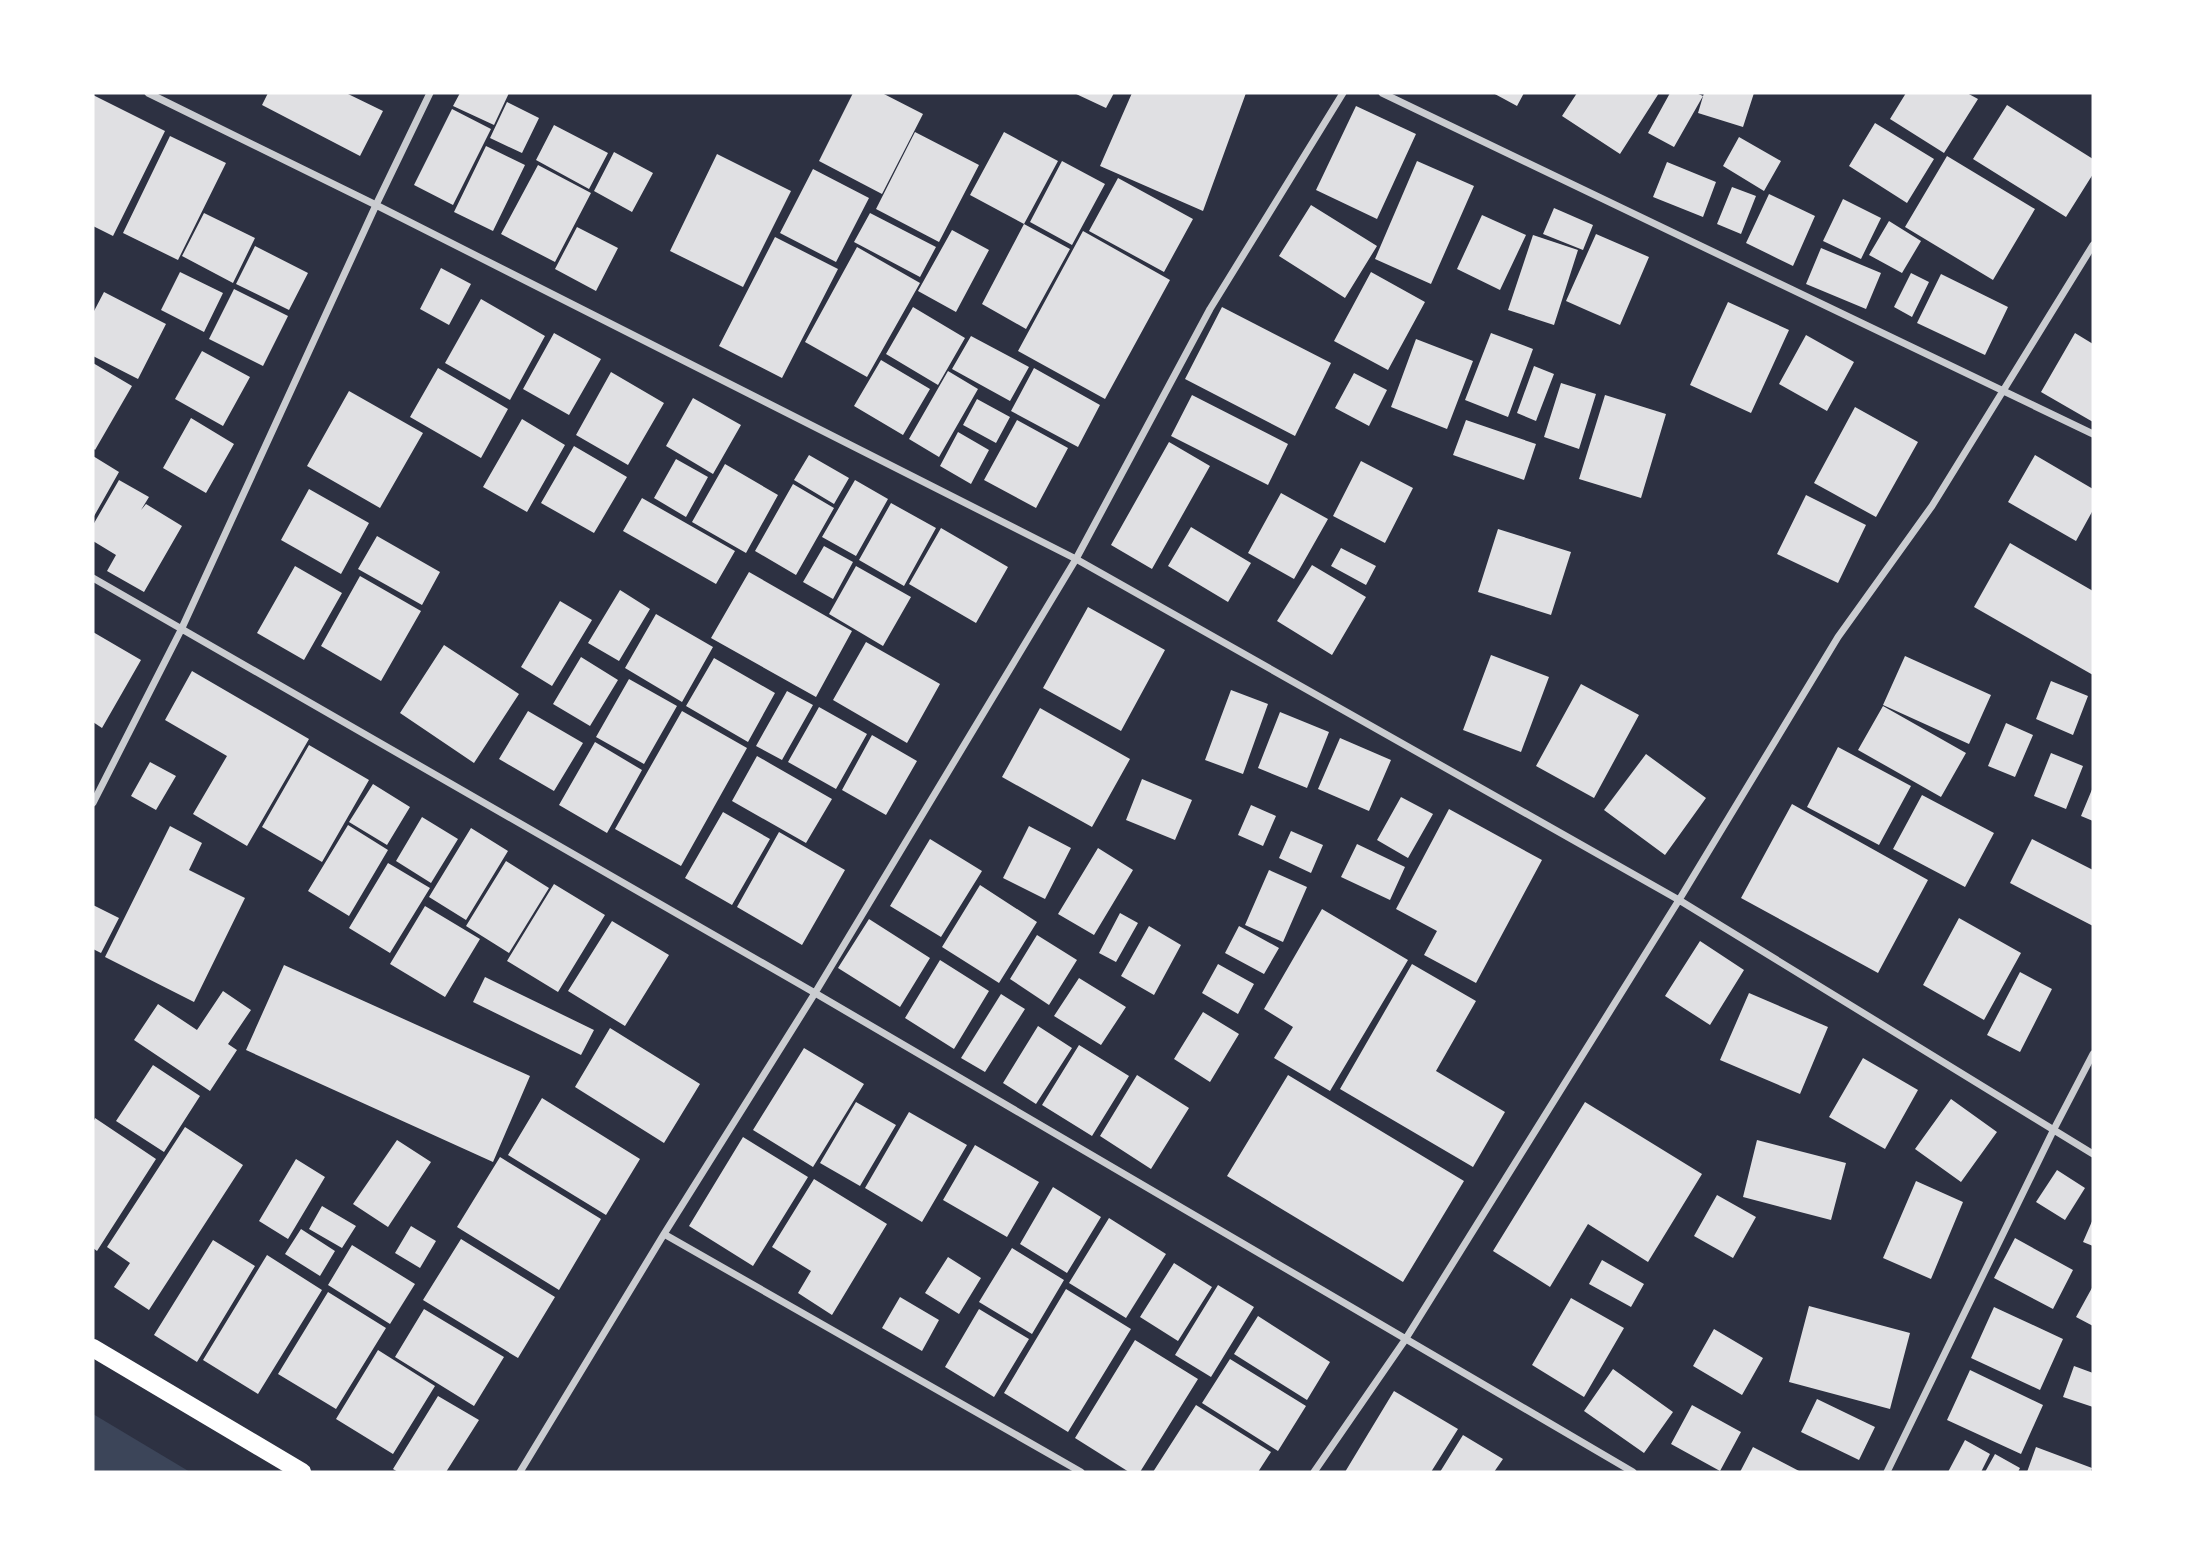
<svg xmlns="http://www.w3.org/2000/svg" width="2186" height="1565" font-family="Raleway,sans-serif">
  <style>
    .green { fill: #3c4559 }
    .building { fill: #e0e0e3 }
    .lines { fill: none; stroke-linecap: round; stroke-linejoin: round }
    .minor { stroke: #caccd0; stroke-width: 7 }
    .primary { stroke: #fff; stroke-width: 18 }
  </style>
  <rect width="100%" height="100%" fill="#2d3142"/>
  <path class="green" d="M93,1414l97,58h-97z"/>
  <path class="building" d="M268,93h78l37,18 -23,45 -98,-51z
    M460,93h49l-15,32 -41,-19z
    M853,93h29l41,21 -41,80 -63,-33z
    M1074,93h40l-8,15z
    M1132,93h114l-43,118 -103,-45z
    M1493,93h31l-7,13z
    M1577,93h82l-39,61 -58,-38z
    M1670,93h26l7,3 -29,51 -26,-14z
    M1704,93h50l-11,34 -45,-14z
    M1906,93h61l11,6 -34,54 -54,-34z
    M93,95l72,36 -52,105 -20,-10z
    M507,102l32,16 -17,35 -32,-15z
    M2007,105l86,54v15l-27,43 -93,-58z
    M1356,106l60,28 -39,85 -61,-29z
    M452,109l39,20 -38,76 -39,-20z
    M1875,123l59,36 -27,44 -58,-37z
    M554,125l54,28 -19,36 -53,-29z
    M915,132l64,33 -40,77 -63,-33z
    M1004,132l54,29 -34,63 -54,-29z
    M170,136l56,27 -48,97 -55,-27z
    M1739,137l42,24 -17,30 -41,-25z
    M486,146l39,19 -32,66 -39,-19z
    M614,152l39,21 -21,39 -38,-21z
    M717,154l74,37 -48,96 -73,-36z
    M1947,156l88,53 -42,71 -88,-53z
    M1062,161l43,23 -33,61 -42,-23z
    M1417,161l57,25 -43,98 -56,-25z
    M1667,162l49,20 -13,35 -50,-20z
    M538,165l53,28 -36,69 -54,-28z
    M813,169l56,29 -33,64 -56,-29z
    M1118,178l75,41 -29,53 -75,-41z
    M1732,187l24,9 -15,38 -24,-10z
    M1769,194l46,22 -22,50 -47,-23z
    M1843,199l38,19 -20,41 -38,-18z
    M1311,205l66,41 -32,52 -66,-42z
    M1554,208l39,17 -10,25 -40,-16z
    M204,213l51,25 -22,45 -51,-27z
    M870,213l66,34 -16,30 -66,-35z
    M1482,215l44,20 -26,55 -43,-21z
    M1889,221l32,20 -19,32 -33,-18z
    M1024,224l46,25 -44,80 -44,-25z
    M577,227l41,21 -22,43 -41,-22z
    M952,230l37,20 -33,62 -38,-21z
    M1083,231l87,49 -65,119 -87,-48z
    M1596,234l53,23 -29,68 -54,-24z
    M1533,235l45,15 -24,75 -46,-15z
    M775,237l63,32 -56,109 -63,-32z
    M255,246l53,27 -19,37 -53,-26z
    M857,247l63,36 -53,94 -62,-35z
    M1821,248l60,25 -15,36 -60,-25z
    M441,268l30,16 -22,41 -29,-16z
    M180,272l43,21 -19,39 -43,-22z
    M1371,272l54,30 -37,68 -54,-29z
    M1911,273l18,9 -17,35 -18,-10z
    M1941,274l67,33 -23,48 -68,-32z
    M234,289l54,27 -25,50 -54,-27z
    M104,292l62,32 -28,55 -45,-23v-43z
    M481,299l64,37 -35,64 -65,-37z
    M1728,302l61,28 -38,83 -61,-28z
    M913,307l52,31 -27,47 -52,-31z
    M1222,307l109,56 -36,73 -110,-57z
    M554,333l47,26 -32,56 -46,-26z
    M1491,333l42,16 -25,68 -43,-17z
    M2075,333l18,11v78l-52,-30z
    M1806,335l48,27 -27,49 -48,-27z
    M971,336l58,31 -19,34 -58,-32z
    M1416,339l57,22 -26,68 -56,-22z
    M202,351l48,26 -27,49 -48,-27z
    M881,360l49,29 -27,46 -49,-29z
    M93,363l39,23 -37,64 -2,-2z
    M1534,366l20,8 -18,47 -19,-8z
    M438,368l70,41 -27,49 -71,-41z
    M1034,368l66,37 -22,42 -67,-36z
    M948,371l30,18 -39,68 -30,-18z
    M611,372l53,31 -36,62 -52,-30z
    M1354,373l33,17 -18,36 -34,-18z
    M1561,383l35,11 -17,55 -35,-12z
    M349,391l74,42 -43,75 -73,-42z
    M1192,395l96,49 -20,41 -97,-49z
    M1605,395l61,19 -25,84 -62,-19z
    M693,398l48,27 -28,49 -47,-28z
    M977,399l33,18 -14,26 -33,-18z
    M1855,407l63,35 -42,75 -62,-34z
    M191,418l43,26 -28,49 -43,-25z
    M522,419l43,26 -38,67 -44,-25z
    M1017,420l51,28 -32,60 -52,-28z
    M1466,420l70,24 -12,36 -71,-25z
    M958,432l31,18 -18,34 -31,-18z
    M1169,442l41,24 -58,103 -41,-24z
    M574,446l53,31 -33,56 -53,-30z
    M809,455l40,23 -15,26 -40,-24z
    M2035,455l58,34v21l-17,31 -68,-39z
    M93,456l26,16 -26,46z
    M676,459l32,18 -22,40 -32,-19z
    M1361,461l52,27 -28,55 -52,-27z
    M725,464l53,31 -32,58 -54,-31z
    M119,480l30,17 -8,13 5,-6 36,22 -38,66 -37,-21 9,-16 -23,-14v-16z
    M855,480l33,19 -32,57 -34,-19z
    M793,484l41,24 -38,67 -41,-24z
    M309,489l60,34 -28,51 -60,-34z
    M1281,493l47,26 -34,60 -46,-26z
    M1806,495l60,30 -28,58 -61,-29z
    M642,498l93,53 -19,33 -93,-53z
    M891,503l45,25 -32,58 -45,-26z
    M1191,527l60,36 -23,39 -60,-36z
    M941,528l67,39 -32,56 -67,-39z
    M1498,529l73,23 -20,63 -73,-23z
    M377,536l63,36 -18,33 -64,-36z
    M2010,543l83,48v84l-119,-68z
    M824,546l29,16 -20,37 -30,-17z
    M1341,548l35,18 -10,19 -35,-19z
    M1312,565l54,32 -34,58 -55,-34z
    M295,566l47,27 -38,67 -47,-27z
    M856,566l55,31 -28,49 -54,-32z
    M749,572l103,59 -36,66 -105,-59z
    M360,576l61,35 -40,70 -60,-35z
    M620,590l30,19 -31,52 -31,-18z
    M560,601l32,19 -40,66 -31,-19z
    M1088,607l77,43 -44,81 -78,-43z
    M656,614l57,33 -31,55 -57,-34z
    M93,632l48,28 -39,68 -9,-6z
    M866,642l74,42 -33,59 -74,-43z
    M444,645l75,49 -45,69 -74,-50z
    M1491,655l58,22 -28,75 -58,-22z
    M1905,656l86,39 -22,49 -86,-39z
    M581,657l37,23 -28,46 -37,-22z
    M714,658l61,35 -27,49 -62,-36z
    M192,671l117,68 -62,107 -54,-32 34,-58 -62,-36z
    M629,679l48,27 -33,58 -48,-27z
    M2051,681l37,15 -15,39 -37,-16z
    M1581,684l58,31 -45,83 -58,-32z
    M1231,690l37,14 -25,70 -38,-14z
    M787,691l26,14 -31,55 -26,-14z
    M1883,706l83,47 -25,44 -83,-47z
    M819,707l48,27 -31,55 -48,-27z
    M1040,708l90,51 -38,68 -90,-50z
    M528,711l55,32 -29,48 -55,-32z
    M682,711l65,37 -66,118 -66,-37z
    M1280,712l49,20 -22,56 -49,-20z
    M2006,723l27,12 -18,42 -27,-11z
    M872,735l45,26 -31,54 -44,-25z
    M1340,738l51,22 -22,51 -51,-22z
    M595,742l47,28 -35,63 -48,-28z
    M309,745l60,35 -47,82 -60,-35z
    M1838,747l73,39 -32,59 -72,-38z
    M2051,753l32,13 -17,43 -32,-13z
    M1646,754l60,44 -41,57 -61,-45z
    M757,756l75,43 -26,44 -74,-42z
    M150,762l26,14 -20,34 -25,-14z
    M1142,779l50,21 -17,40 -49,-20z
    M373,784l37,23 -23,38 -38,-23z
    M2093,787v34l-12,-5z
    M1922,795l72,38 -29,54 -72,-38z
    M1401,797l32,17 -25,44 -31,-18z
    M1792,804l136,76 -50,93 -137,-75z
    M1251,805l25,11 -13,30 -25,-11z
    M1449,809l93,51 -66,123 -52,-28 13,-24 -41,-22z
    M723,812l47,27 -38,66 -47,-27z
    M422,817l36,22 -27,44 -35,-22z
    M348,825l40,25 -39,66 -41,-25z
    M170,826l32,17 -13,27 56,28 -51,104 -89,-45z
    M1029,826l42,22 -26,51 -42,-21z
    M471,828l37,23 -42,69 -37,-23z
    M1291,831l32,14 -12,28 -32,-15z
    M779,832l66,38 -43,75 -65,-38z
    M930,839l52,32 -41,66 -51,-31z
    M2032,839l61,31v56l-83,-43z
    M1357,844l48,23 -15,33 -49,-23z
    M1098,848l35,22 -39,65 -36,-21z
    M506,861l43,27 -40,65 -43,-27z
    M388,863l42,25 -40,65 -41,-25z
    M1269,870l38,17 -24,55 -38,-17z
    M554,884l51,31 -47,77 -51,-31z
    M980,885l57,37 -38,61 -57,-36z
    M93,905l26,13 -18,35 -8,-4z
    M425,906l55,33 -35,58 -55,-33z
    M1322,909l86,51 -78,131 -56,-33 19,-31 -29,-18z
    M1120,913l18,10 -22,39 -17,-9z
    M1959,918l62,35 -37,67 -61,-35z
    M869,919l61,39 -30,49 -62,-39z
    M612,921l57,34 -44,71 -57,-35z
    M1149,926l32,19 -27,50 -33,-19z
    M1239,926l40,22 -15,26 -39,-21z
    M1037,935l40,25 -28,45 -39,-26z
    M1700,941l44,29 -34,55 -45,-29z
    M940,960l49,31 -35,58 -49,-31z
    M1218,964l36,20 -16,30 -36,-21z
    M1412,964l64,37 -40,70 69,41 -32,55 -133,-78z
    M284,965l246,111 -37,86 -247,-112z
    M2020,972l32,17 -32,63 -33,-17z
    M485,977l109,53 -13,25 -108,-53z
    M1079,978l47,29 -25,38 -47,-29z
    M223,991l28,19 -23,34 9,6 -27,41 -76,-51 24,-36 39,26z
    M1749,993l79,34 -28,67 -80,-34z
    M1001,994l24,15 -40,63 -24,-14z
    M1203,1012l36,22 -29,48 -36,-23z
    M1038,1026l34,22 -36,56 -33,-21z
    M610,1028l90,56 -36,59 -89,-56z
    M1079,1045l50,31 -37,60 -50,-31z
    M804,1048l60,36 -51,83 -60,-37z
    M1863,1058l55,32 -33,59 -56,-32z
    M153,1065l47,31 -36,56 -48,-31z
    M1137,1075l52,33 -38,61 -51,-33z
    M1288,1075l176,106 -61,101 -176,-106z
    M542,1098l98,61 -34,56 -98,-60z
    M1951,1099l46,33 -36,50 -46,-33z
    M856,1102l40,23 -36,61 -40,-23z
    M1585,1102l117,72 -54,88 -60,-38 -38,63 -57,-36z
    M909,1112l58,33 -45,77 -57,-34z
    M95,1118l61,41 -59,92 -4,-3v-125z
    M185,1127l58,38 -94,145 -35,-23 16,-24 -23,-16z
    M743,1137l65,40 -55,89 -64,-40z
    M397,1140l34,22 -43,65 -35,-23z
    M1757,1140l89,23 -15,57 -88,-23z
    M975,1145l64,37 -32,55 -64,-37z
    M500,1157l101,62 -42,71 -102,-63z
    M296,1159l29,18 -37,62 -29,-18z
    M2057,1170l28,18 -20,32 -29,-18z
    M814,1179l73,45 -55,91 -34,-22 13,-22 -39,-24z
    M1916,1181l47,21 -32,77 -48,-21z
    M1053,1187l48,30 -34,56 -47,-29z
    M1717,1195l39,22 -23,41 -39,-22z
    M322,1206l34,20 -14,22 -33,-19z
    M1109,1218l57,36 -40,64 -57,-35z
    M2093,1219v27l-10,-4z
    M411,1226l25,15 -16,27 -25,-15z
    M301,1229l34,22 -15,25 -35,-22z
    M2015,1238l58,32 -20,39 -59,-31z
    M461,1239l94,58 -37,61 -95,-58z
    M213,1240l42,26 -58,96 -43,-27z
    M352,1245l63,39 -25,40 -62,-39z
    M1012,1248l52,32 -32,54 -53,-32z
    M267,1255l55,35 -64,104 -55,-34z
    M948,1257l33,21 -22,36 -34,-21z
    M1602,1260l42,24 -13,23 -42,-23z
    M1174,1263l38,24 -34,54 -38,-24z
    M1218,1285l36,22 -43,70 -36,-22z
    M2093,1286v40l-17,-9z
    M1066,1289l65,40 -63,103 -64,-39z
    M328,1292l58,36 -50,81 -58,-35z
    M900,1297l39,23 -17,31 -40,-23z
    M1571,1298l53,30 -40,69 -52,-32z
    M1809,1306l101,27 -20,76 -101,-27z
    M1994,1307l69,32 -23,51 -69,-32z
    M424,1309l80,48 -30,49 -79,-49z
    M979,1309l50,30 -35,58 -49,-30z
    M1258,1316l72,46 -23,38 -73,-46z
    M1714,1329l49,29 -21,37 -49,-29z
    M1135,1340l63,39 -58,93h-11l-54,-34z
    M378,1350l57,36 -42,68 -57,-35z
    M1230,1359l76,47 -28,45 -76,-48z
    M2074,1366l19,7v34l-30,-10z
    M1613,1369l60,43 -29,41 -60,-42z
    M1970,1370l73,35 -22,49 -74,-34z
    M1394,1391l64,38 -27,43h-86z
    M438,1396l41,24 -33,52h-48l-5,-3z
    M1817,1399l58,28 -16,33 -58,-28z
    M1196,1405l75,47 -13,20h-105z
    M1692,1405l49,27 -21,39 -49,-27z
    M1463,1435l40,24 -9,13h-54z
    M1965,1440l25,14 -9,18h-33z
    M1753,1447l48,25h-61z
    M2036,1447l56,21 -1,4h-64z
    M1995,1454l25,14 -2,4h-33z"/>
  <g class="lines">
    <path class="minor" d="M148,93l228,112 700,354 603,341 414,254
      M1382,93l711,341
      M93,578l722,415 818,479
      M93,803l88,-173 195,-425 54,-112
      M664,1234l417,238
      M520,1472l144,-238 151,-241 261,-434 134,-250 133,-216
      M1314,1472l91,-132 274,-440 159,-263 94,-131 161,-261
      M1887,1472l167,-343 39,-75"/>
    <path class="primary" d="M93,1348l209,124"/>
  </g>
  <rect width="2186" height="1565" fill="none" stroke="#ffffff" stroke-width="189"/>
</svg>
